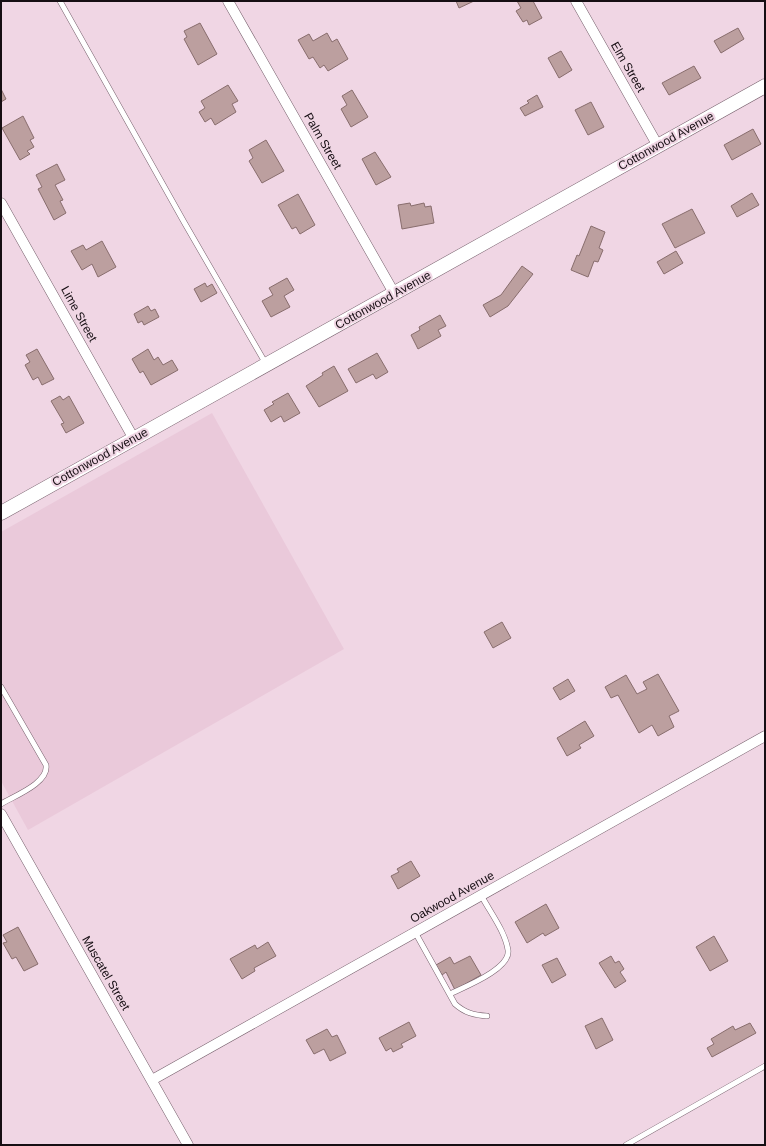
<svg xmlns="http://www.w3.org/2000/svg" width="766" height="1146" font-family="Helvetica,sans-serif">
  <style>
    .built { fill: #eac9da }
    .building { fill: #bc9f9f; stroke: #886d6d }
    .lines { fill: none; stroke-linecap: round; stroke-linejoin: round }
    .lane-casing { stroke: #77616d; stroke-width: 6 }
    .street-casing { stroke: #77616d; stroke-width: 11 }
    .secondary-casing { stroke: #77616d; stroke-width: 15 }
    .lane { stroke: #fff; stroke-width: 5 }
    .street { stroke: #fff; stroke-width: 10 }
    .secondary { stroke: #fff; stroke-width: 14 }
    .labels { text-anchor: middle; stroke-width: 4; stroke-linejoin: round; paint-order: stroke }
    .street-label { font-size: 12px; fill: #160e13; stroke: #f0d6e4 }
  </style>
  <rect width="100%" height="100%" fill="#f0d6e4"/>
  <path class="built" d="M212,413l132,236 -316,181 -27,-49v-249z"/>
  <path class="building" d="M456,1h18l-15,7z
    M517,1h16l9,17 -13,7 -2,-5 -4,2 -7,-11 5,-3z
    M200,23l17,31 -19,11 -14,-26 3,-2 -3,-6z
    M738,28l6,11 -23,14 -7,-12z
    M327,33l5,9 5,-3 11,20 -20,12 -4,-6 -4,3 -7,-11 -4,2 -11,-19 11,-6 4,7z
    M561,51l11,19 -13,8 -11,-20z
    M694,66l7,12 -32,17 -7,-12z
    M228,85l10,16 -6,3 4,8 -21,13 -4,-7 -6,4 -6,-10 6,-4 -4,-7z
    M1,89l5,10 -5,3z
    M352,90l16,27 -17,10 -10,-18 6,-4 -5,-9z
    M537,95l6,12 -18,9 -5,-8 9,-5 -2,-2z
    M591,102l13,25 -16,8 -13,-25z
    M23,116l11,22 -4,2 4,7 -7,4 3,3 -10,6 -18,-32z
    M753,129l8,15 -29,16 -8,-15z
    M266,140l18,31 -22,12 -13,-22 4,-3 -4,-8z
    M375,152l16,25 -15,8 -14,-26z
    M57,164l8,16 -10,5 8,15 -3,1 6,12 -12,7 -16,-31 4,-2 -6,-12z
    M752,193l7,12 -22,12 -6,-11z
    M298,194l17,31 -15,9 -4,-7 -4,2 -14,-24z
    M410,203l1,3 13,-3 1,4 6,-1 3,17 -32,6 -4,-24z
    M692,209l13,24 -30,15 -13,-24z
    M591,226l14,6 -6,16 4,2 -5,12 -4,-1 -6,16 -17,-7 6,-15 2,1z
    M102,241l14,26 -18,10 -6,-13 -10,6 -11,-19 12,-6 3,5z
    M676,251l7,12 -19,11 -7,-12z
    M522,266l11,8 -25,32 -18,11 -7,-12 18,-10z
    M287,278l7,12 -10,6 6,11 -19,10 -9,-16 11,-6 -4,-7z
    M205,283l2,4 5,-3 5,9 -16,9 -7,-13z
    M148,306l3,5 4,-2 4,8 -15,8 -2,-4 -4,2 -4,-9z
    M440,315l6,11 -8,4 3,6 -23,13 -7,-14 9,-5 -1,-3z
    M37,349l17,30 -12,6 -4,-8 -5,3 -8,-15 5,-3 -4,-7z
    M148,349l6,11 4,-3 5,8 9,-5 6,10 -27,15 -8,-14 -3,2 -8,-14z
    M377,353l11,19 -12,7 -3,-5 -17,9 -8,-14z
    M334,366l14,25 -29,16 -13,-21 17,-11 -1,-2z
    M288,393l12,20 -16,9 -3,-6 -10,6 -7,-12 10,-6 -2,-2z
    M60,396l3,4 6,-4 15,27 -18,10 -5,-9 3,-1 -13,-22z
    M502,622l9,16 -18,10 -9,-16z
    M658,674l21,37 -10,5 5,11 -16,9 -6,-11 -13,8 -21,-38 -7,3 -6,-11 21,-12 11,19 10,-5 -4,-7z
    M568,679l7,12 -15,9 -7,-12z
    M585,721l9,15 -15,9 2,3 -14,8 -10,-18z
    M411,861l9,15 -22,13 -7,-13 8,-4 -2,-3z
    M546,904l13,24 -14,8 -2,-3 -16,10 -12,-21z
    M18,927l20,37 -14,7 -8,-14 -4,2 -9,-16 4,-1 -4,-7z
    M714,936l14,25 -18,10 -14,-24z
    M268,942l8,14 -22,12 1,3 -13,8 -12,-20 25,-14 2,4z
    M470,956l11,19 -26,15 -9,-18 -4,3 -6,-10 14,-8 4,7z
    M611,956l4,7 4,-2 5,8 -4,3 6,9 -11,7 -16,-25z
    M557,958l9,17 -14,8 -10,-18z
    M602,1018l11,22 -17,9 -11,-23z
    M409,1022l7,14 -15,8 2,3 -10,5 -2,-4 -5,3 -7,-13z
    M750,1023l6,10 -44,24 -5,-9 7,-4 -3,-5 22,-13 2,4z
    M327,1029l5,8 5,-2 9,18 -16,8 -6,-12 -10,5 -8,-14z"/>
  <g class="lines">
    <g class="lane-casing">
      <path id="lane" d="M60,1l124,221 82,142
        M1,687l45,78c3,18 -32,31 -45,39
        M415,932l40,72c10,9 19,11 32,12
        M450,994c14,-7 61,-25 58,-44 -3,-19 -18,-38 -27,-55
        M626,1145l139,-79"/>
    </g>
    <g class="street-casing">
      <path id="street" d="M228,1l166,292
        M576,1l82,145
        M1,203l133,236
        M1,814l187,331
        M152,1080l613,-344"/>
    </g>
    <g class="secondary-casing">
      <path id="secondary" d="M1,513l764,-427"/>
    </g>
    <use href="#lane" class="lane"/>
    <use href="#street" class="street"/>
    <use href="#secondary" class="secondary"/>
  </g>
  <g class="labels">
    <g class="street-label">
      <text transform="translate(628 67) rotate(60)" y="4">Elm Street</text>
      <text transform="translate(323 141) rotate(60)" y="4">Palm Street</text>
      <text transform="translate(666 141) rotate(-29)" y="4">Cottonwood Avenue</text>
      <text transform="translate(383 300) rotate(-29)" y="4">Cottonwood Avenue</text>
      <text transform="translate(79 314) rotate(61)" y="4">Lime Street</text>
      <text transform="translate(100 457) rotate(-29)" y="4">Cottonwood Avenue</text>
      <text transform="translate(452 897) rotate(-29)" y="4">Oakwood Avenue</text>
      <text transform="translate(106 973) rotate(60)" y="4">Muscatel Street</text>
    </g>
  </g>
  <rect width="766" height="1146" fill="none" stroke="#160e13" stroke-width="4"/>
</svg>
